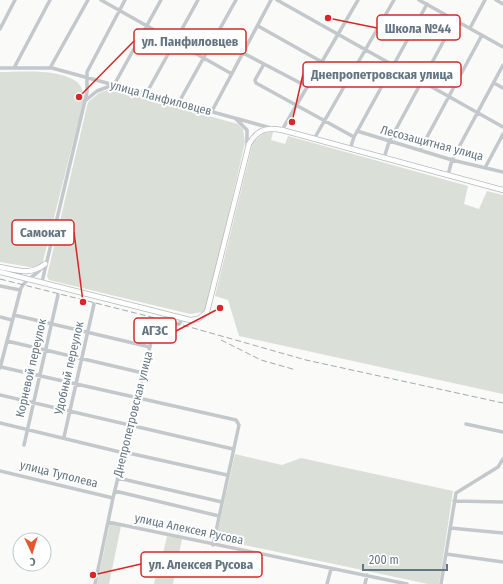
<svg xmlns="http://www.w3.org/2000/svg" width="503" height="584" font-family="'Fira Sans Condensed',sans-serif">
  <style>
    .green { fill: #dadfd7 }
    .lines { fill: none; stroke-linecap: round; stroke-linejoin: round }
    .major-casing { stroke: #b5babe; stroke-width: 6 }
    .minor { stroke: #c3c8cc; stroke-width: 3.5 }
    .major { stroke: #fff; stroke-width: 4.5 }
    .rail { stroke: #a2aab0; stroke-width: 1; stroke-dasharray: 6 3; stroke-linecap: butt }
    .labels { text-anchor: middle; stroke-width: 4; stroke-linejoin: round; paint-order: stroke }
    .street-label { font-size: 12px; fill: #657683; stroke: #fff }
    .leader { fill: none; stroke: #d62828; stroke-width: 1.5 }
    .callout-dot { fill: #d62828; stroke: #fff; stroke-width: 1.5 }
    .callout { fill: #fff; stroke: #d62828; stroke-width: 1.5 }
    .callout-label { font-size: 13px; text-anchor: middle; font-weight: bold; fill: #657683 }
  </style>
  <rect width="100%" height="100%" fill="#fafaf8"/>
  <path class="green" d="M0,72c21,0 59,-4 77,10 5,4 6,11 7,17l-43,170 -41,-7z
    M110,89l128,35 5,5 2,13 -38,167 -4,3 -13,2 -141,-34 -2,-4 41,-174 11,-9z
    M273,132l-2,8 14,4 3,-8 180,50 -4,18 15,5 8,-18 16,4v199l-264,-58 -11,-36 -13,-4 38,-154 11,-9z
    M235,454l47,11 19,-7 152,33 -14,93h-11l-212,-45z
    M110,523l11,3 -12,58h-12z
    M167,536l15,3 -9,45h-19l6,-30h3z"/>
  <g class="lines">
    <g class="major-casing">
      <path id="major" d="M0,267c17,3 30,9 45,-3
        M0,272l190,48 8,-1 9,-7 42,-168c8,-14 17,-17 33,-14l221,60"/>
    </g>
    <path class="minor" d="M101,0l131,74
      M277,0l226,127
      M419,0l84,47
      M496,0l7,4
      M258,26l64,36
      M470,28l15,-28
      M0,29l15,-29
      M243,53l65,34
      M264,64l-9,16 1,3 98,54
      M0,68h52l219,60
      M14,68l36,-68
      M50,68l38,-68
      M494,83l9,5
      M114,85l47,-85
      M146,94l52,-94
      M86,100l11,-9 16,-6
      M179,102l57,-102
      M212,111l59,-111
      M236,119l11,11v17
      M282,130l76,-130
      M357,131l95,29 51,12
      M314,139l80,-139
      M350,149l4,-12 73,-133
      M420,150l62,-115
      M384,158l5,-16 66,-122
      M485,168l18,-34
      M448,175l4,-15 51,-95
      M42,282l45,-190v-20l38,-72
      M0,286l20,4
      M14,315l136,32
      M0,317l12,3
      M7,341l136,32
      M1,367l235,53 3,5 -26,120
      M0,368l21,-80c5,-10 17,-13 23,-23
      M0,395l233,54
      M0,423l124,30
      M466,424l37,8
      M64,437l30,-133
      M24,445l34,-150
      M124,452l103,23
      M0,471l113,27
      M118,478l104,24
      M115,491l104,25
      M454,501l49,1
      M108,522l299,62
      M450,528l53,5
      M446,554l57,8
      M95,584l18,-86 40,-164 7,-7 19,-3 4,-6
      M327,584l4,-15
      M365,584l2,-9
      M441,584l15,-91 42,-26 5,-8"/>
    <use href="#major" class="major"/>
    <path class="rail" d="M0,279l179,45 127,36 197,43
      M221,340l40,20 35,10"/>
  </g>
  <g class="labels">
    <g class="street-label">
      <text transform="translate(161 98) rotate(15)" y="4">улица Панфиловцев</text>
      <text transform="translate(432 143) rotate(15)" y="4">Лесозащитная улица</text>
      <text transform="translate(31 368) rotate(-77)" y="4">Корневой переулок</text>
      <text transform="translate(69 368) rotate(-77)" y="4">Удобный переулок</text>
      <text transform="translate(133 414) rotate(-76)" y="4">Днепропетровская улица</text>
      <text transform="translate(59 474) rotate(14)" y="4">улица Туполева</text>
      <text transform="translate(189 529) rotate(12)" y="4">улица Алексея Русова</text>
    </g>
  </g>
  <path class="leader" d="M328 18L377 28M79 97L134 41M292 122L303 74M83 302L74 232M220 308L176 331M93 575L141 564"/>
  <g class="callout-dot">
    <circle cx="328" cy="18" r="4"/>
    <circle cx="79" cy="97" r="4"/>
    <circle cx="292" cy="122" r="4"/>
    <circle cx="83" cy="302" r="4"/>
    <circle cx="220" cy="308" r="4"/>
    <circle cx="93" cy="575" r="4"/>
  </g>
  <g class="callout">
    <rect x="377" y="15" width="83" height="25" rx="4"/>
    <rect x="134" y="29" width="112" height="25" rx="4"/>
    <rect x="303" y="62" width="158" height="25" rx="4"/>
    <rect x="12" y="220" width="62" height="25" rx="4"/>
    <rect x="134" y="318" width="42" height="25" rx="4"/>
    <rect x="141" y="552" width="121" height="25" rx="4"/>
  </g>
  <g class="callout-label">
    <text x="418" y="33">Школа №44</text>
    <text x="190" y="46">ул. Панфиловцев</text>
    <text x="382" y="79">Днепропетровская улица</text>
    <text x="43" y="237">Самокат</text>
    <text x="155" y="335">АГЗС</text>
    <text x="201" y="569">ул. Алексея Русова</text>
  </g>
  <g transform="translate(32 552) rotate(176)"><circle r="19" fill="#ffffff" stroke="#c1c8cd"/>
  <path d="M0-3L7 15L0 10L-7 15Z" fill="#e4572e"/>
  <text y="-6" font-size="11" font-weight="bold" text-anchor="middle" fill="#657683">С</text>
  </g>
  <path d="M363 564v6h84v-6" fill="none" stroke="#657683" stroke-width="2"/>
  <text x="369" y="564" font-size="12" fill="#657683" stroke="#ffffff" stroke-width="3" paint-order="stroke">200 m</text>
</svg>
